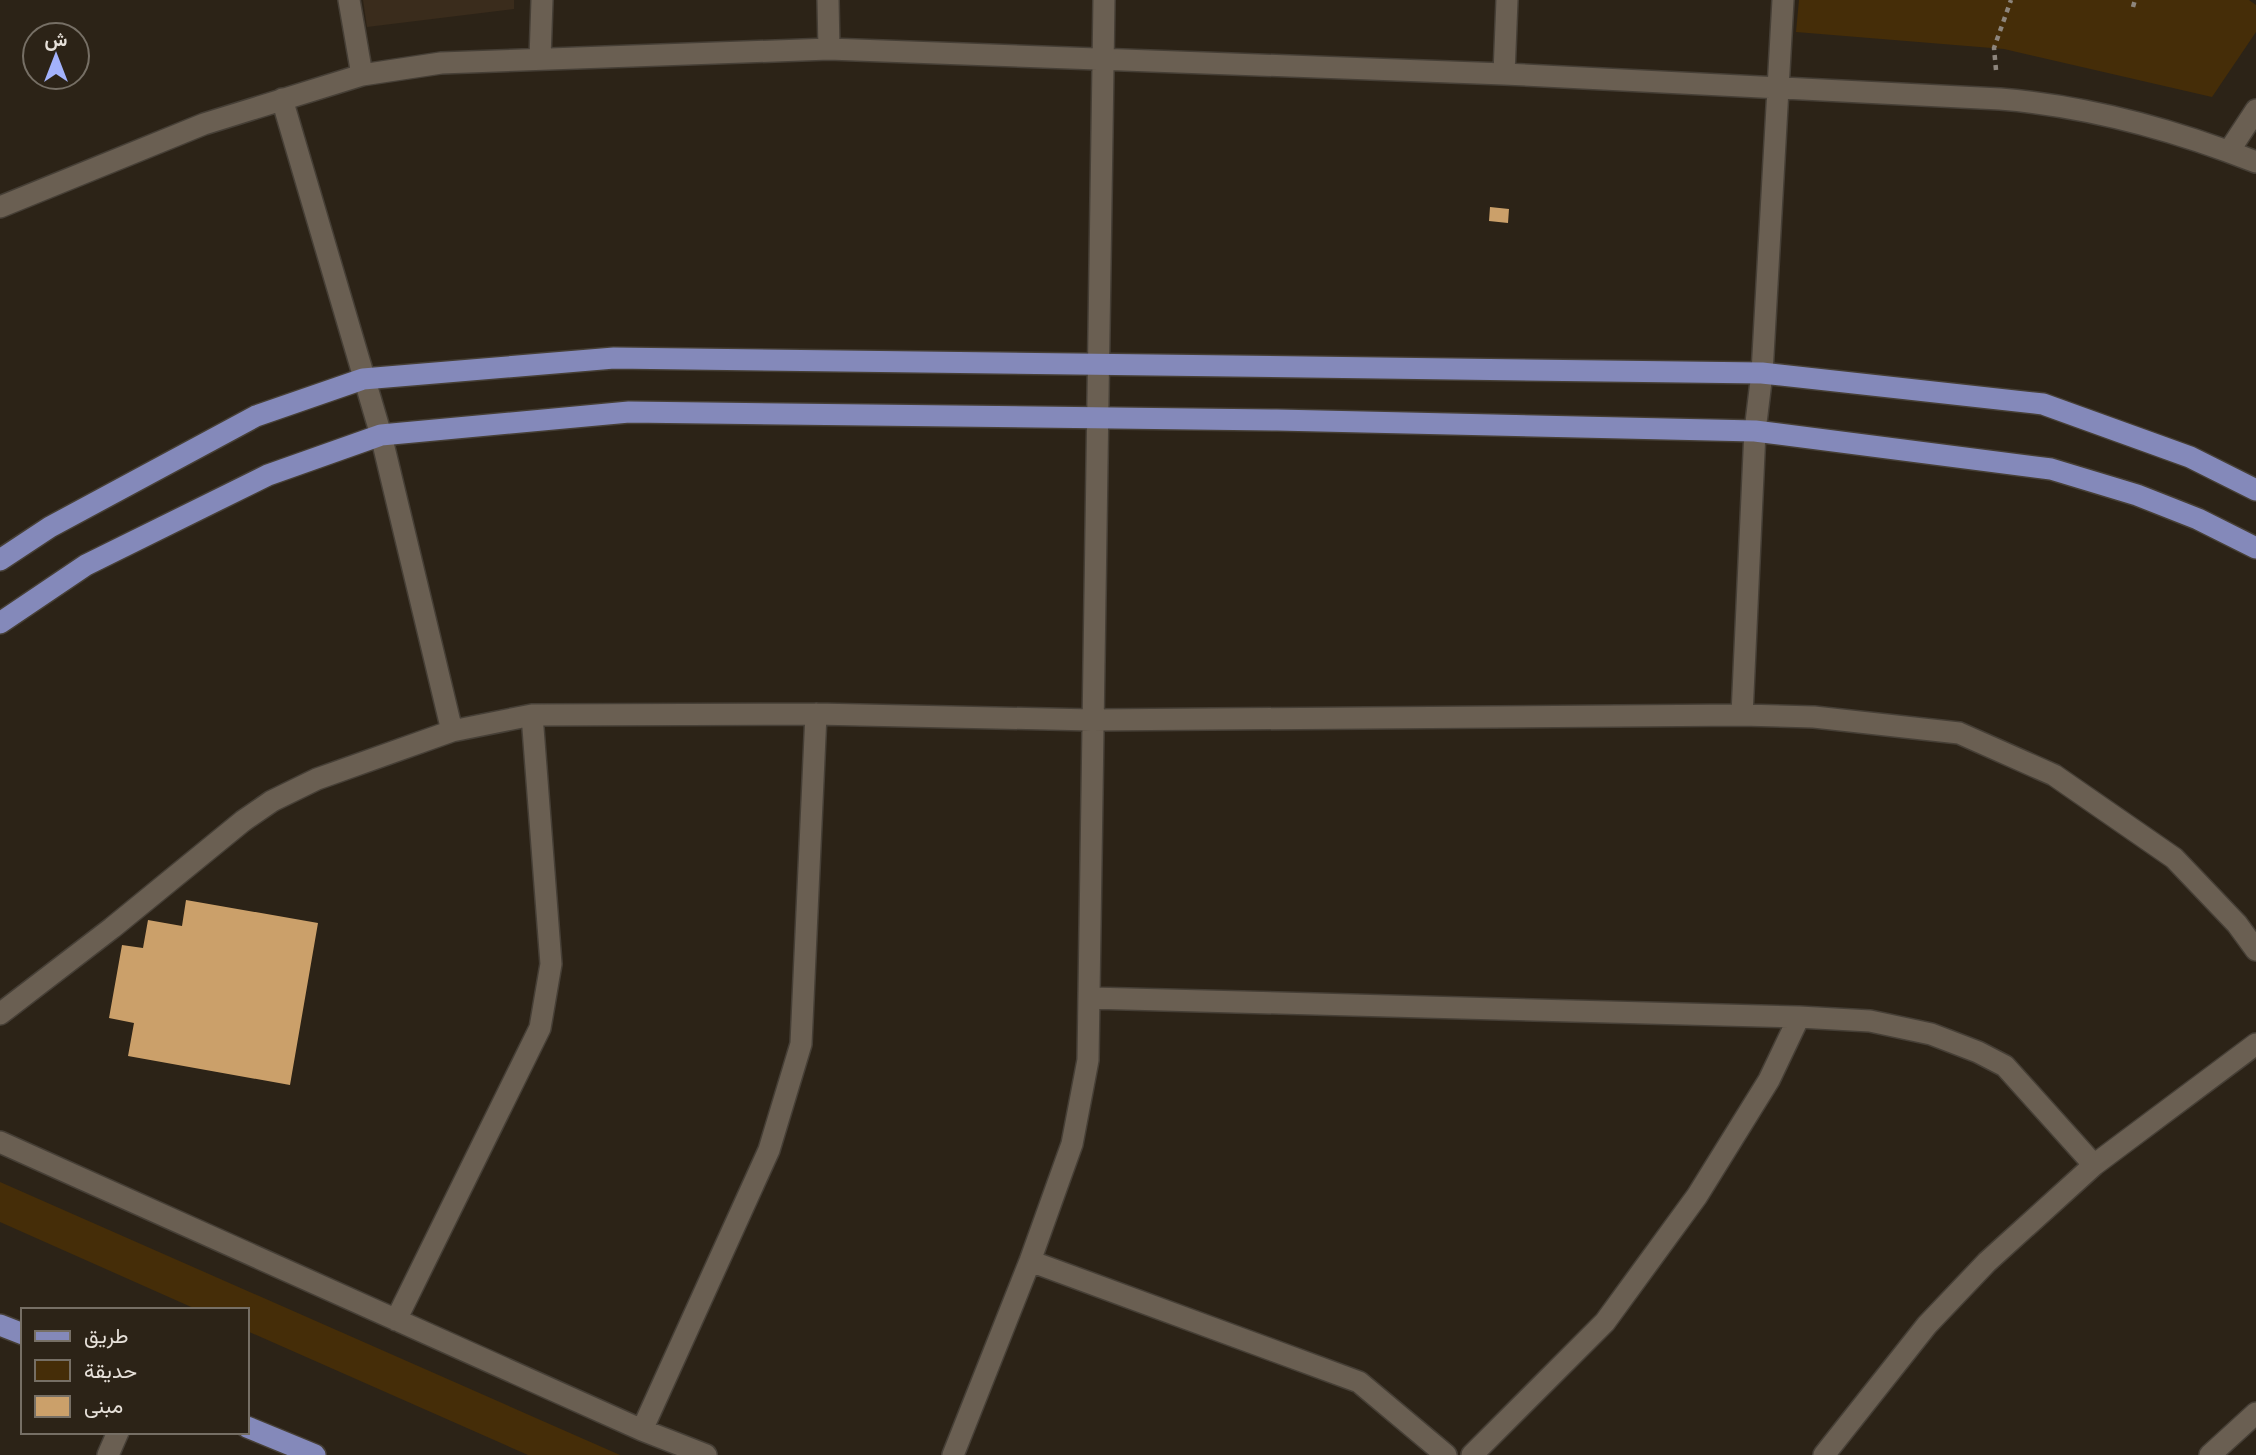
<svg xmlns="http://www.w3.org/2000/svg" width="2256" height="1455" font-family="'Archivo Narrow',Vazirmatn,sans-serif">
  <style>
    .built { fill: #3a2c1c }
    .green { fill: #452d08 }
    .building { fill: #cba06a }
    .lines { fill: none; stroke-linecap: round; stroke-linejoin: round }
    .minor-casing { stroke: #463f36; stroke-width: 24 }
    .major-casing { stroke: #463f36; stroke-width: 24 }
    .path { stroke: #8d857c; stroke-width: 4.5; stroke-dasharray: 5 5; stroke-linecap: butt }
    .minor { stroke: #6a5f52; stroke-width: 21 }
    .major { stroke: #8489ba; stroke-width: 21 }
  </style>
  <rect width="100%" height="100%" fill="#2c2317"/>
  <path class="built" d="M363,0h151v9l-147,18z"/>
  <path class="green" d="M1799,0h450l7,5v27l-44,65 -208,-48 -208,-17z
    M0,1182l620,273h-92l-281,-124v-21h-49l-198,-88z"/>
  <path class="building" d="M1490,207l19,2 -1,14 -19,-2z
    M186,900l132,23 -28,162 -162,-29 6,-33 -25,-5 13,-73 21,3 5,-28 34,6z"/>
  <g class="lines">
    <g class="minor-casing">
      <path id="minor" d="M349,0l13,75
        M828,0l1,49
        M540,59l2,-59
        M1504,74l3,-74
        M282,99l99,336 71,296
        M2229,151l27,-41
        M0,207l204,-83 158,-49 79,-12 388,-14 675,25 496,25c87,7 175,31 256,63
        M1742,715l13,-284 7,-58 21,-373
        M1090,998l709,19 71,4 61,13 47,18 27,14 89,99
        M0,1014l112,-86 131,-107 29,-20 45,-22 135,-48 80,-16 284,-1 276,6 650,-5 72,2 145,16 95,42 120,83 63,66 19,26
        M0,1142l642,288 64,25
        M1030,1261l329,121 87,73
        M396,1320l144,-292 11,-64 -19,-249
        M642,1430l127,-280 32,-106 15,-330
        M108,1455l10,-23
        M953,1455l77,-194 42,-117 16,-84 16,-1060
        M1472,1455l133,-133 92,-126 72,-116 30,-63
        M1824,1455l103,-130 60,-63 107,-97 162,-121
        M2210,1455l46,-42"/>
    </g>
    <g class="major-casing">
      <path id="major" d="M0,560l50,-33 206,-111 107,-37 251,-21 1148,15 281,31 147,53 66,33
        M0,623l86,-58 182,-90 113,-40 248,-23 648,8 478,11 296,38 86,26 61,24 58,29
        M0,1325l23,9
        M247,1427l68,28"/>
    </g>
    <path class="path" d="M2133,7l2,-7
      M1996,70l-2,-22 17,-48"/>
    <use href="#minor" class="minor"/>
    <use href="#major" class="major"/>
  </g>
  <rect x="21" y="1308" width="228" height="126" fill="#2c2317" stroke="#766f65" stroke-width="2"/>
  <rect x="35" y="1331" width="35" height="10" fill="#8489ba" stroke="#766f65" stroke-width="2"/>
  <text x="84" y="1343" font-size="21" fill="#e6e0d9">طريق</text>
  <rect x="35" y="1360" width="35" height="21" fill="#452d08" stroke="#766f65" stroke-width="2"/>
  <text x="84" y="1378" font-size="21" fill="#e6e0d9">حديقة</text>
  <rect x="35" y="1396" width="35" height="21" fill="#cba06a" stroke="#766f65" stroke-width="2"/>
  <text x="84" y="1413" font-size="21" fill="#e6e0d9">مبنى</text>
  <g transform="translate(56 56)"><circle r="33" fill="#2c2317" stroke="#766f65" stroke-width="2"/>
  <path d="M0-5L12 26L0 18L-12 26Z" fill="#a3b2fc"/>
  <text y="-10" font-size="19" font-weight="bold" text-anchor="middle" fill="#e6e0d9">ش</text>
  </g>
</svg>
